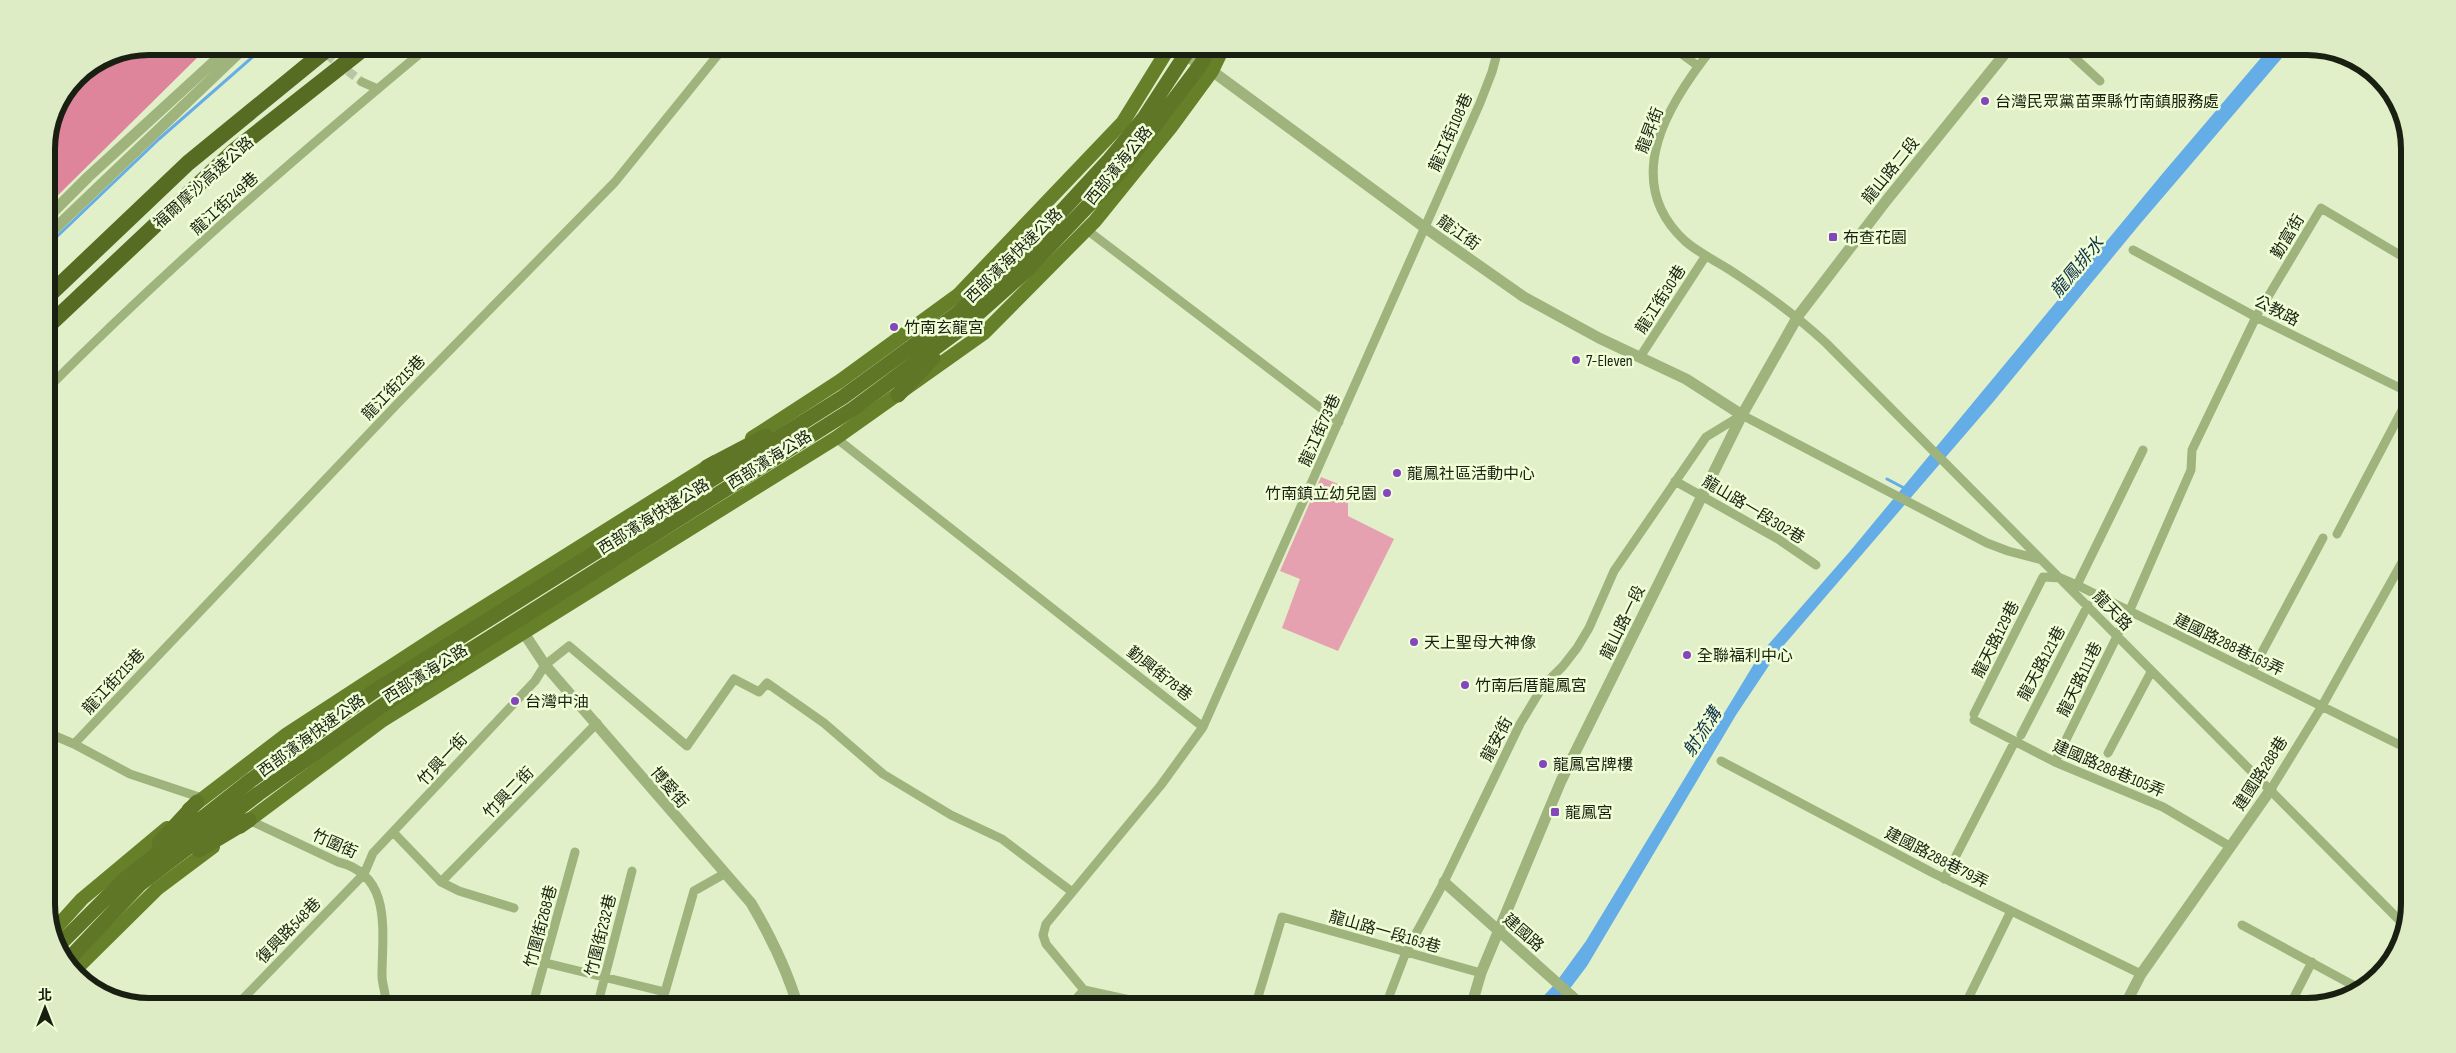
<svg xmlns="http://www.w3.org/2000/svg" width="2456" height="1053" font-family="'Sofia Sans Condensed','Noto Sans TC',sans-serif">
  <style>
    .green { fill: #e6a1b0 }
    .forest { fill: #de859b }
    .water { fill: #65ade7 }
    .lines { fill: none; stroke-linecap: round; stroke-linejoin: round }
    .stream { stroke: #65ade7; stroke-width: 3 }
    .minor-tunnel { stroke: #b9c6a4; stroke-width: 9; stroke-dasharray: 9 4.5; stroke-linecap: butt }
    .minor { stroke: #9fb37d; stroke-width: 9 }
    .tertiary { stroke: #9fb37d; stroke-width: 11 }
    .primary { stroke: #66802a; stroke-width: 14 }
    .trunk { stroke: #5e7626; stroke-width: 15 }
    .motorway { stroke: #556c22; stroke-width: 16 }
    .poi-dot { fill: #8346bc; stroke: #effed6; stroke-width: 2 }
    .labels { text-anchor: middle; stroke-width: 5; stroke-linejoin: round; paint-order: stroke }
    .poi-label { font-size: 16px; fill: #1a2011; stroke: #effed6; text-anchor: start }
    .street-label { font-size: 16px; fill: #1a2011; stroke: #effed6 }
    .water-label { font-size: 18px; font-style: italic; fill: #13324a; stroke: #effed6 }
    .rim { fill: none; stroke: #1a2011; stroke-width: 6 }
  </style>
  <rect width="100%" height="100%" fill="#e1f0c9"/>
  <path class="green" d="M1321,477l27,11v28l46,23 -56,112 -56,-23 18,-49 -20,-8z"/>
  <path class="forest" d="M149,46h60l-163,161v-64l8,-33 23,-34 33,-22z"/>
  <path class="water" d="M2271,46h21l-152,178 -146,177 -216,251 -42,63 -149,251 -31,41h-23l21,-22 32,-44 174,-287 91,-104 312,-377z"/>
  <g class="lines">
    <path class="stream" d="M46,247l113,-108 106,-93
      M1887,479l19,10"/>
    <path class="minor-tunnel" d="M316,46l46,36"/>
    <path class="minor" d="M1671,46l27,20
      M1714,46c-45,56 -95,134 -29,195 16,14 34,21 51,33 32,21 62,43 90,69 193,195 387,388 579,583
      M2062,46l38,35
      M362,82l16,7
      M1087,230l252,192
      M2133,250l123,67 154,76
      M2408,328l2,-2
      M1640,357l65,-100
      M46,390c121,-122 251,-234 383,-344
      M836,438l367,289 -42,58 -115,139 -3,11 3,9 38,46
      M1675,481l103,58 38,26
      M2337,534l73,-139
      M2077,585l66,-135
      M2252,671l71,-133
      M1974,714l69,-137 18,1 16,7 323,160
      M1974,720l81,42 108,45 68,40
      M1203,727l277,-624 12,-31 7,-26
      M46,732l28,12 56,30 72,24
      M2021,735l67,-130
      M74,744l325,-342 216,-220 110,-136
      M2108,753l43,-81
      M1721,761l212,112 208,101
      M2055,762l74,-150 62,-142 1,-20 64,-133 65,-109 89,53
      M2271,789l51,-83 88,-158
      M249,820l89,42c55,13 44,70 44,114 0,10 6,21 3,31
      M394,833l47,49 18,9 55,17
      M1944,879l71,-138
      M441,882l156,-159
      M2242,925l120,65
      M546,963l119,29 29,-101 30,-17
      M1084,990l78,17
      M235,1007l129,-133 9,-21 162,-172 10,-16 24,-19 118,100 47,-67 25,13 8,-9 57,40 59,51 68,41 51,24 69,52
      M532,1007l43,-155
      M597,1007l35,-136
      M1069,1007l15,-17
      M1255,1007l27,-90 199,56
      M1385,1007l21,-55 38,-70 76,-158 23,-38 20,-20 14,-18 12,-20 25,-57 92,-134 36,-22 245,128 21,8 30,8
      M1562,1007l10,-12
      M1964,1007l47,-96
      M2289,1007l23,-45"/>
    <path class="tertiary" d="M1176,46l10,10 26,15 212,156 100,70 75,41 87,41 56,36
      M46,219l42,-42 143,-131
      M46,237l200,-191
      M520,627l25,38 206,238c20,34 36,66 47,104
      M1444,882l140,125
      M1471,1007l10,-34 80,-192 181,-366 56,-99 88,-115 125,-155
      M2124,1007l17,-33 130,-185"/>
    <path class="primary" d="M752,438l88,-57 118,-86 165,-173 47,-76
      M189,809l98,-75 155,-101 273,-171
      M240,827l143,-107 453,-282 148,-105 111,-112 76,-94 41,-56 12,-25
      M54,930l28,-31 85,-71
      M74,971l83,-82 56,-42"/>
    <path class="trunk" d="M898,395l35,-37
      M707,467l59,-31
      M159,843l38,-41
      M199,850l50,-30
      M59,945l65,-65 127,-100 122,-88 470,-295 115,-84 57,-51 94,-102 35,-42 47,-72
      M66,962l74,-78 118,-90 122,-87 473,-298 109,-81 65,-58 92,-97 82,-109 9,-18"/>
    <path class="motorway" d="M46,298l142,-135 143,-117
      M46,328l189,-178 132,-104"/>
  </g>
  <g class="poi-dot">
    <circle cx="1985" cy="101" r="5"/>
    <rect x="1828" y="232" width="10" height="10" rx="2.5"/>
    <circle cx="894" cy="327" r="5"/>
    <circle cx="1576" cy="360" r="5"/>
    <circle cx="1397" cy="473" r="5"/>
    <circle cx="1387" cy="493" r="5"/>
    <circle cx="1414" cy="642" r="5"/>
    <circle cx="1687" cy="655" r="5"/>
    <circle cx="1465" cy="685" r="5"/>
    <circle cx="515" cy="701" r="5"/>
    <circle cx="1543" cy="764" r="5"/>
    <rect x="1550" y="807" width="10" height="10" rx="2.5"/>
  </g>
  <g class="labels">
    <g class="poi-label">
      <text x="1995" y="107">台灣民眾黨苗栗縣竹南鎮服務處</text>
      <text x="1843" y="243">布查花園</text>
      <text x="904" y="333">竹南玄龍宮</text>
      <text x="1586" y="366">7-Eleven</text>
      <text x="1407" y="479">龍鳳社區活動中心</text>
      <text x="1377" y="499" text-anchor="end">竹南鎮立幼兒園</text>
      <text x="1424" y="648">天上聖母大神像</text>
      <text x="1697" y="661">全聯福利中心</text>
      <text x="1475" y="691">竹南后厝龍鳳宮</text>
      <text x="525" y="707">台灣中油</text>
      <text x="1553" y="770">龍鳳宮牌樓</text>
      <text x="1565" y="818">龍鳳宮</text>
    </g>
    <g class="street-label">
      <text transform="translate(1649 130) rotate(-69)" y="6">龍昇街</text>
      <text transform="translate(1450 132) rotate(-66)" y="6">龍江街108巷</text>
      <text transform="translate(1118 165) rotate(-51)" y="6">西部濱海公路</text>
      <text transform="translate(1890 170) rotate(-51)" y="6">龍山路二段</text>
      <text transform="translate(203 182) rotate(-42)" y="6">福爾摩沙高速公路</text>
      <text transform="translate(224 203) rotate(-42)" y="6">龍江街249巷</text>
      <text transform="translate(1459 232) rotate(35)" y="6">龍江街</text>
      <text transform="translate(2287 236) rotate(-59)" y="6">勤富街</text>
      <text transform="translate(1013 255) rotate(-44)" y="6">西部濱海快速公路</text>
      <text transform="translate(1660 299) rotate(-57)" y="6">龍江街30巷</text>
      <text transform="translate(2277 310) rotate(27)" y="6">公教路</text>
      <text transform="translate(393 387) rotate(-46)" y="6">龍江街215巷</text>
      <text transform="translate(1319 430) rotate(-66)" y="6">龍江街73巷</text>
      <text transform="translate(769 459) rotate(-32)" y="6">西部濱海公路</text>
      <text transform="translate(1754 509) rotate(31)" y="6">龍山路一段302巷</text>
      <text transform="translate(653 516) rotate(-32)" y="6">西部濱海快速公路</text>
      <text transform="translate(2113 610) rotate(46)" y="6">龍天路</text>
      <text transform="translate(1622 622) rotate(-64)" y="6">龍山路一段</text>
      <text transform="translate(1995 639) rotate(-63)" y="6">龍天路129巷</text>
      <text transform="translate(2229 644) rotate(26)" y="6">建國路288巷163弄</text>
      <text transform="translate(2041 663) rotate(-62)" y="6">龍天路121巷</text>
      <text transform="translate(425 673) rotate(-32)" y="6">西部濱海公路</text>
      <text transform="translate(1160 673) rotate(38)" y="6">勤興街78巷</text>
      <text transform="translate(2079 679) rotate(-64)" y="6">龍天路111巷</text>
      <text transform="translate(113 681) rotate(-47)" y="6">龍江街215巷</text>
      <text transform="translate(311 735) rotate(-36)" y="6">西部濱海快速公路</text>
      <text transform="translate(1496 739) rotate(-62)" y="6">龍安街</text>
      <text transform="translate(442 759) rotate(-47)" y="6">竹興一街</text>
      <text transform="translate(2109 768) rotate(23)" y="6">建國路288巷105弄</text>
      <text transform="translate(2260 773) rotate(-57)" y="6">建國路288巷</text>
      <text transform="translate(670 787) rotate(50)" y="6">博愛街</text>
      <text transform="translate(508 792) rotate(-46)" y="6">竹興二街</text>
      <text transform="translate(335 843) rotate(24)" y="6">竹圍街</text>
      <text transform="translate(1937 857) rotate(27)" y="6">建國路288巷79弄</text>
      <text transform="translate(540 926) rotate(-75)" y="6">竹圍街268巷</text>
      <text transform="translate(288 930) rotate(-46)" y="6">復興路548巷</text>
      <text transform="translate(1385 931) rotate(16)" y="6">龍山路一段163巷</text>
      <text transform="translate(1524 932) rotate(41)" y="6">建國路</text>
      <text transform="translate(600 935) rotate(-76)" y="6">竹圍街232巷</text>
    </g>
    <g class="water-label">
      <text transform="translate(2077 267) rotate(-50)" y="6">龍鳳排水</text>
      <text transform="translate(1702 732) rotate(-57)" y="6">射流溝</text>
    </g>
  </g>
  <path d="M0 0H2456V1053H0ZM149 55H2307A94 94 0 0 1 2401 149V904A94 94 0 0 1 2307 998H149A94 94 0 0 1 55 904V149A94 94 0 0 1 149 55Z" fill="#deecc6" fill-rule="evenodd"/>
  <path class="rim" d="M149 55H2307A94 94 0 0 1 2401 149V904A94 94 0 0 1 2307 998H149A94 94 0 0 1 55 904V149A94 94 0 0 1 149 55Z"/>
  <g transform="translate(45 1008)" stroke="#effed6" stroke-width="4" paint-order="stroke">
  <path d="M0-4L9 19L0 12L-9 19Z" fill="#1a2011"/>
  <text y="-8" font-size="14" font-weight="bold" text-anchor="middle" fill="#1a2011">北</text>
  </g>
</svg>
